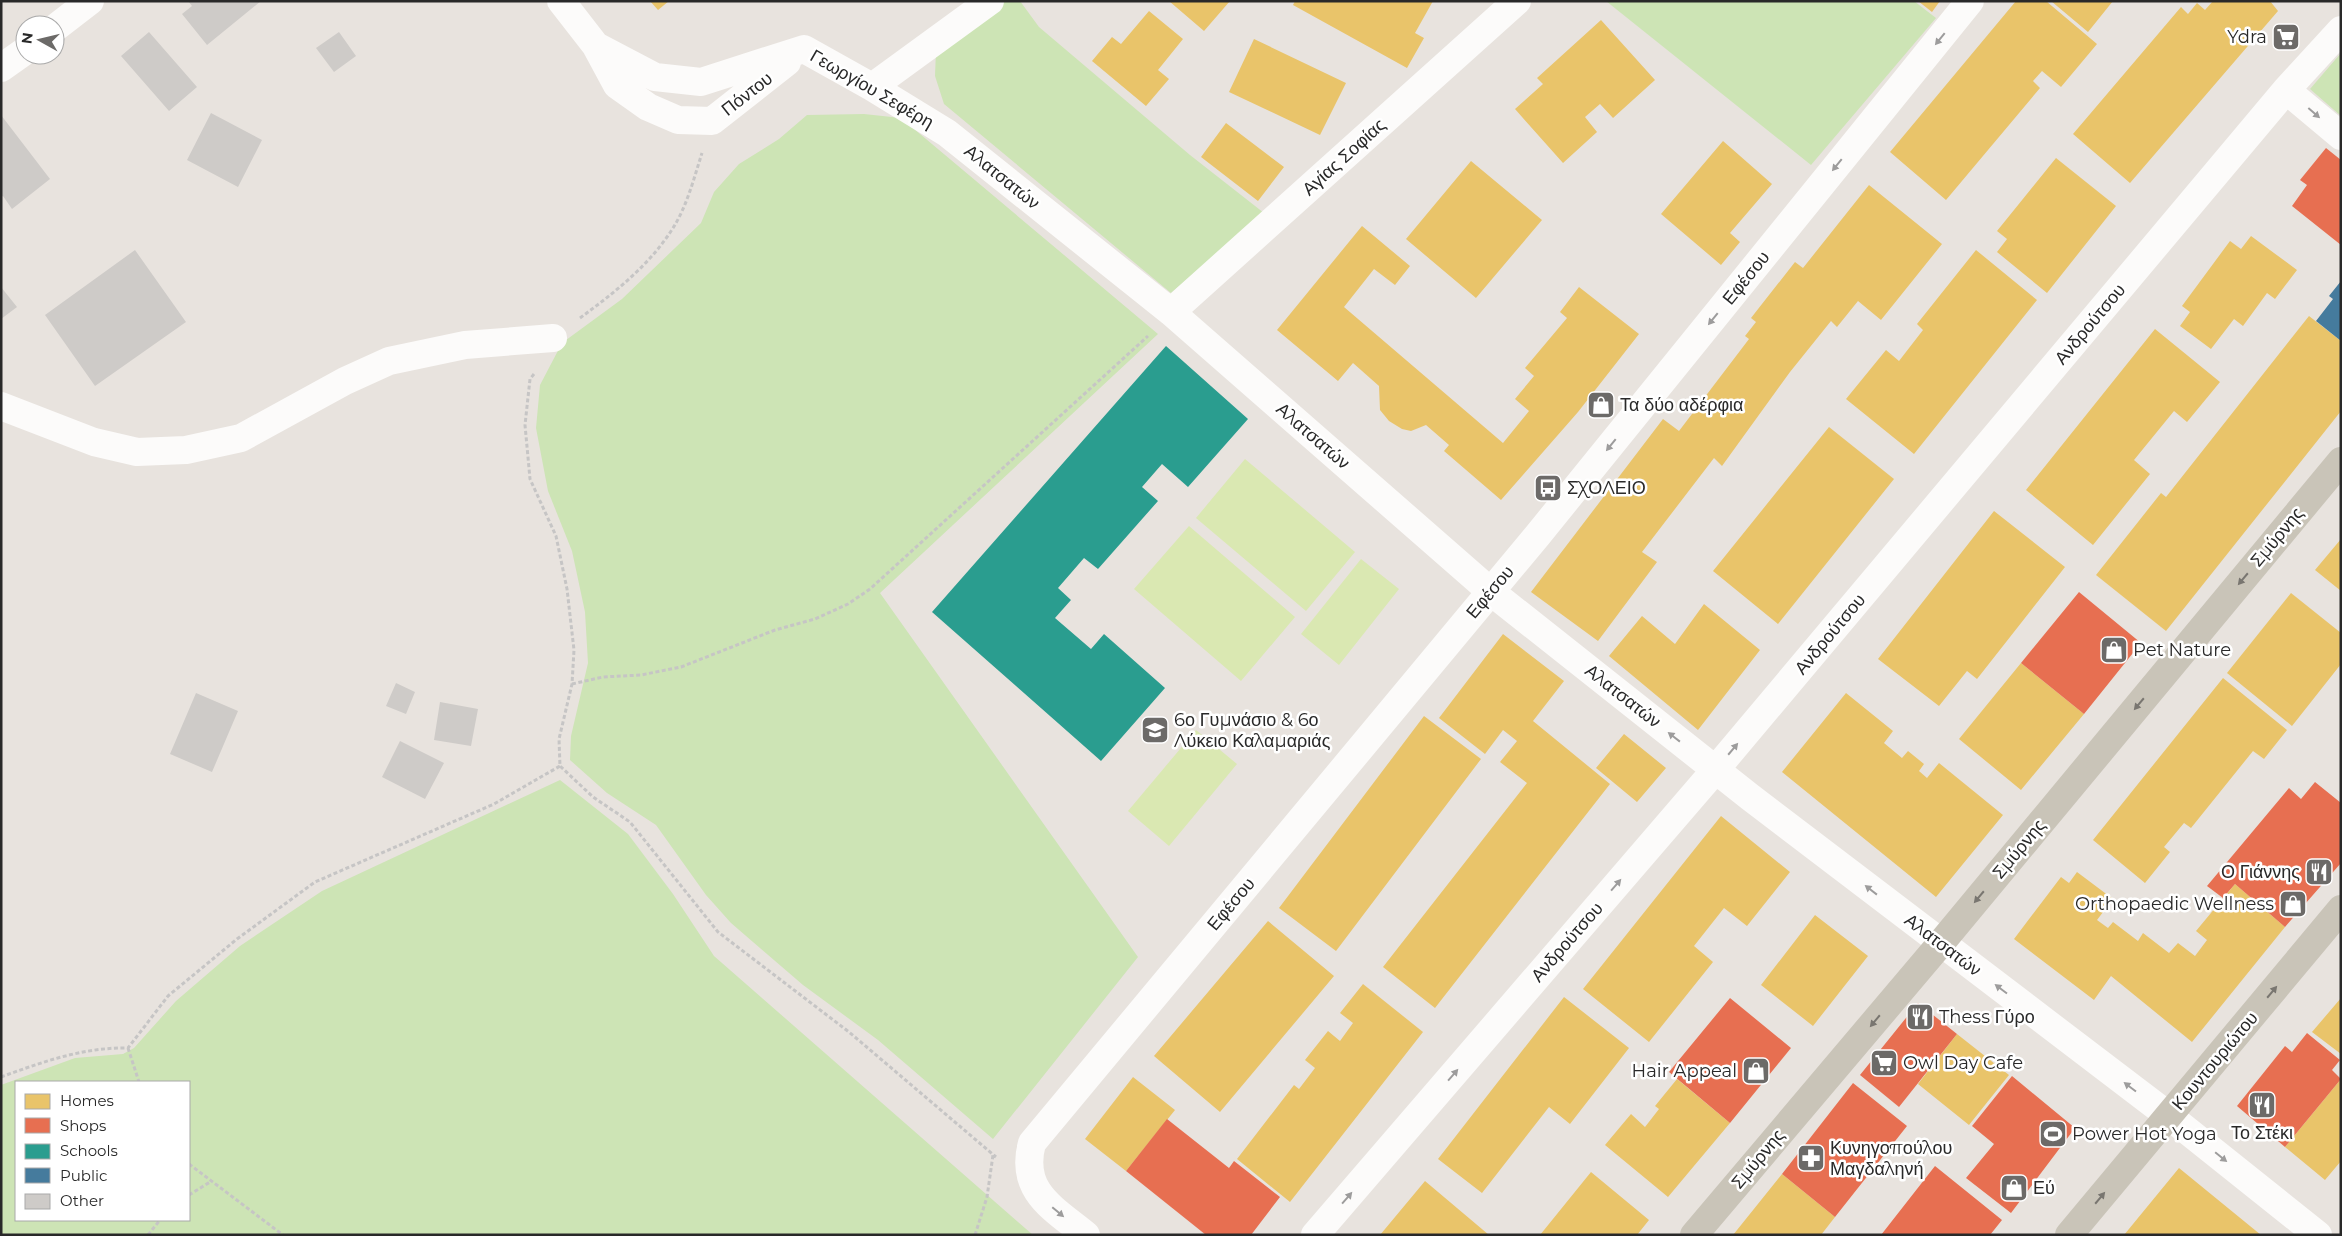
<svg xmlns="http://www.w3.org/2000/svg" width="2342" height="1236" font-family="Montserrat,sans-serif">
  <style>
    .green { fill: #cde4b5; fill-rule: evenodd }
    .pitch { fill: #dae8b2 }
    .homes { fill: #e9c46a }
    .shops { fill: #e76f51 }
    .schools { fill: #2a9d8f }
    .public { fill: #457b9d }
    .building { fill: #cecbc8 }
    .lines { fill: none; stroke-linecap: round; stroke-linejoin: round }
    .path { stroke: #c6c5c5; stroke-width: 3; stroke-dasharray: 4 2.5; stroke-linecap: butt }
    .minor { stroke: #fcfbfa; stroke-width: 28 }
    .major { stroke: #c9c4b8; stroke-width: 28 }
    .oneway { fill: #9d9c9c }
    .oneway2 { fill: #797670 }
    .labels { text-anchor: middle; stroke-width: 5; stroke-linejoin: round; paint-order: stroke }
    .poi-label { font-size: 18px; fill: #292929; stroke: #fff; text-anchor: start }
    .street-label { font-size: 18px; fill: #292929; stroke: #fff }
  </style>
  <rect width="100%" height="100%" fill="#e8e3de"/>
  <path class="green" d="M1006,1h14l19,26 151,128 74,58 -93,80 -227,-189 -9,-28 1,-26z
    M1606,1h308l22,17 -125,147z
    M2341,53v63l-31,-27z
    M864,114l37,4 257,216 -278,259 258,364 -145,182 -115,-99 -75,-55 -72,-62 -25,-28 -50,-70 -49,-32 -37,-33 1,-24 17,-73 -3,-51 -13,-61 -24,-60 -12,-63 4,-43 22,-42 60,-44 79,-76 13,-31 25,-28 40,-25 28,-24z
    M560,780l68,54 45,60 41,62 319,279h-1032v-150l74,-27 48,-4 11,-6 42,-47 64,-55 82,-55zM189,1082v138h-173v-138z"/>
  <path class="pitch" d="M1245,459l110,93 -49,59 -110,-93z
    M1189,526l106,91 -54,64 -107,-92z
    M1361,559l38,30 -60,76 -38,-31z
    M1196,730l41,34 -68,82 -41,-35z"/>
  <path class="homes" d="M650,1h19l-11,9z
    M1169,1h61l-26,30z
    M1295,1h138l-18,32 9,5 -17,30 -114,-63z
    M1918,1h22l-8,11z
    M2016,1h30l51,43 -36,43 -19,-16 -9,10 7,7 -94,112 -56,-48z
    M2051,1h62l-25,31z
    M2213,1h57l8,10 -148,172 -57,-49 108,-127 7,7 9,-11 8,7z
    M1149,11l34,28 -25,31 11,9 -23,27 -54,-45 20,-24 9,7z
    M1601,20l54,60 -42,38 -13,-14 -15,13 12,15 -34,31 -48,-54 28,-25 -6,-6z
    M1254,39l92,44 -26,52 -91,-43z
    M1226,123l58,44 -26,34 -57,-44z
    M1723,141l49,43 -42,49 10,9 -19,23 -60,-51z
    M2056,158l60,48 -69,87 -50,-41 10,-13 -10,-8z
    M1471,161l71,59 -66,78 -70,-59z
    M1869,185l73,59 -61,76 -23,-19 -21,26 -6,-6 -41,51 -68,94 -8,-8 -72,94 15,10 -59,79 -67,-49 132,-173 16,12 70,-92 -4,-3 11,-14 -5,-4 44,-56 8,6z
    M1362,226l48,40 -15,19 -21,-16 -30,38 159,136 26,-32 -14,-12 19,-23 -9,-8 42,-50 -7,-6 19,-25 60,47 -61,78 -77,88 -57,-49 5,-6 -23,-20 -15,6 -9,-2 -13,-8 -9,-11 -1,-24 -26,-23 -15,18 -61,-51z
    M2251,236l46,34 -22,29 -8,-6 -24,33 -9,-7 -23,30 -31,-23 10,-14 -8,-6 48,-65 11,8z
    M1976,250l61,50 -123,154 -68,-55 40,-49 13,11 24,-31 -6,-6z
    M2309,316l32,25v70l-175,220 -70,-56 65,-82 5,4z
    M2155,329l65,53 -33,40 -13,-11 -40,49 16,14 -57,71 -67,-55z
    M1829,427l65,52 -116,145 -65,-53z
    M1994,511l71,56 -88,112 -10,-8 -28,35 -61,-47z
    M2341,539v52l-26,-21z
    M2291,593l50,40v31l-49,62 -65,-53z
    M1704,604l56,46 -62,80 -89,-74 33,-40 33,28z
    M1503,634l61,47 -31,40 77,63 -175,224 -52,-41 144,-184 -27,-21 17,-21 -14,-11 -18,24 -46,-36z
    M2021,663l63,51 -63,76 -62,-51z
    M2223,678l64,52 -23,29 -11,-8 -62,77 -7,-5 -20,24 6,5 -25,31 -52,-43z
    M1846,693l47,38 -9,12 18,15 6,-7 16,13 -5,7 8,7 12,-15 64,52 -67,82 -154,-125z
    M1424,716l57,43 -145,192 -57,-43z
    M1624,734l42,34 -29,34 -41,-34z
    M1721,816l69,56 -43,54 -23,-18 -30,38 19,16 -64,80 -66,-53z
    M2077,872l36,27 -16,21 11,8 5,-6 25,19 5,-8 26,20 9,-10 17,13 12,-16 -11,-9 39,-47 50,43 -93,115 -81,-66 -17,24 -80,-61 47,-62 8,6z
    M1815,915l53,41 -55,70 -52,-41z
    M1268,921l66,55 -114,136 -66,-56z
    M1363,984l60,48 -133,170 -53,-43 57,-74 5,4 16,-21 -10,-8 23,-29 12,10 13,-18 -13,-10z
    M1564,997l65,51 -59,76 -21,-17 -67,86 -44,-34z
    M2341,998v56l-29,-22z
    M1957,1034l52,41 -40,50 -51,-41z
    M1133,1077l42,33 -49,61 -41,-32z
    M1677,1079l53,44 -62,74 -63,-52 26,-31 14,13 14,-18 -4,-3z
    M2341,1079v82l-16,19 -40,-33z
    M2179,1168l82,67h-137z
    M1591,1172l58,48 -12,15h-97z
    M1782,1174l53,43 -14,18h-88z
    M1425,1181l64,54h-109z"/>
  <path class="shops" d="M2326,148l15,12v85l-49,-39 15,-21 -7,-5z
    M2079,592l62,51 -57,71 -63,-51z
    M2315,782l26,21v60l-56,64 -50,-43 -12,14 -16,-12 82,-98 12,11z
    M1730,998l61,50 -61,75 -61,-51z
    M1918,1003l39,31 -58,73 -39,-32z
    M2307,1033l33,27 -8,10 9,9 -56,68 -48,-41 48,-60 7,6z
    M2012,1076l63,52 -64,85 -45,-35 28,-34 -22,-18z
    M1853,1083l54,43 -72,91 -53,-43z
    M1167,1119l62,49 5,-7 46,36 -29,38h-45l-80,-64z
    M1935,1166l67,54 -12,15h-109z"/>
  <path class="schools" d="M1166,346l82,73 -60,68 -26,-23 -20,23 16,14 -60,68 -14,-11 -26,30 13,12 -16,18 36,31 13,-15 61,54 -64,73 -169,-149z"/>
  <path class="public" d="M2341,281v60l-25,-20 17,-22 -4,-3z"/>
  <path class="building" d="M188,1h73l-54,44 -25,-31 10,-8z
    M149,32l48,55 -28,24 -48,-55z
    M339,32l17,24 -22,16 -18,-24z
    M211,113l51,27 -24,47 -51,-27z
    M1,115l49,64 -38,30 -9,-13 -2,1z
    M135,250l51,72 -91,64 -50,-71z
    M1,287l16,20 -16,12z
    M396,683l19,9 -9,22 -20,-8z
    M196,693l42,18 -26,61 -42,-18z
    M440,702l38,7 -7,37 -37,-6z
    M400,741l44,22 -19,36 -43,-22z"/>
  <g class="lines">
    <path class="path" d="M580,318c34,-25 70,-53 93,-90 14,-22 21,-50 29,-75
      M534,374l-4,5 -5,46 5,54 26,57 11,53 7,61 -2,34 -13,55 1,27 33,31 37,25 88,110 131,100 147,125
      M572,684l31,-7 38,-2 40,-8 94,-37 40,-11 33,-15 22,-15 278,-253
      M128,1048l11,34
      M1,1077c41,-15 83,-30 127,-29l40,-52 69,-57 78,-57 179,-78 66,-38
      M189,1164l94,71
      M189,1195l21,-13
      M148,1235l12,-15
      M975,1235l12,-38 6,-42"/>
    <path class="minor" d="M561,1l35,45 59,31 46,5 103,-33 68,38 75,46 224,179 319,279 260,206 419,319 149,119
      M55,28l35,-27
      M596,46l21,39 31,22 30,13 34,1 75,-59
      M1,68l24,-17
      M872,87l118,-86
      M2286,90l55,46
      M1171,312l346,-311
      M1,406l93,36 43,10 49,-2 55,-12 104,-57 44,-20 76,-16 88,-7
      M1086,1235c-33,-27 -67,-44 -54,-92l505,-607 433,-535
      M1315,1235l401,-466 570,-679 55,-60"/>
    <path class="major" d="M1694,1235l247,-292 400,-482
      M2069,1235l272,-326"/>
  </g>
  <defs><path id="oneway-solid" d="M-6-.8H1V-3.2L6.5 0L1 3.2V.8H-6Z" transform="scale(1.25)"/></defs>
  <g class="oneway">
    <use href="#oneway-solid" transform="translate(1940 39) rotate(129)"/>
    <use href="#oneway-solid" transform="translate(2314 113) rotate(41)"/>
    <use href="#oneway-solid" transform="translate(1837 165) rotate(129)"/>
    <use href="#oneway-solid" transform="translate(1713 319) rotate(129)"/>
    <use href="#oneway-solid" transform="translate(1611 445) rotate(129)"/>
    <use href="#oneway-solid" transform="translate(1674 737) rotate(-142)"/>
    <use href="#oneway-solid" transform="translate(1733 749) rotate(-50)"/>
    <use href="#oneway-solid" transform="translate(1616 885) rotate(-49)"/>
    <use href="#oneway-solid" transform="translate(1871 890) rotate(-142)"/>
    <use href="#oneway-solid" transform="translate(2001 989) rotate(-143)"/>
    <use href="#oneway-solid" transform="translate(1453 1075) rotate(-49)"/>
    <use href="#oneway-solid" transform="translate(2130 1087) rotate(-143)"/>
    <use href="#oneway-solid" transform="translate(2221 1157) rotate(39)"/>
    <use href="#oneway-solid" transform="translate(1347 1198) rotate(-49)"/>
    <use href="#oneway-solid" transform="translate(1058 1212) rotate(40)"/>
  </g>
  <g class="oneway2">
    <use href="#oneway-solid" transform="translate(2243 579) rotate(130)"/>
    <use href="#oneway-solid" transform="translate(2139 704) rotate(130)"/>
    <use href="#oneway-solid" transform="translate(1979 897) rotate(130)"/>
    <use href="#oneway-solid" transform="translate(2272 992) rotate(-50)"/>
    <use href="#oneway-solid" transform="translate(1875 1021) rotate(130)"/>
    <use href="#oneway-solid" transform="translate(2100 1198) rotate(-50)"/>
  </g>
  <defs>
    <g id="supermarket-square" transform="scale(1.4375)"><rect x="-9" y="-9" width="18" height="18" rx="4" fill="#6c6a68" stroke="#fff"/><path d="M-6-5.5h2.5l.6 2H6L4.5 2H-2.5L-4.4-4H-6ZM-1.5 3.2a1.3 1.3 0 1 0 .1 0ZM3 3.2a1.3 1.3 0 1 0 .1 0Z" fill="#fff"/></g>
    <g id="shop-square" transform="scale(1.4375)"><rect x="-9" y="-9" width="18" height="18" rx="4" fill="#6c6a68" stroke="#fff"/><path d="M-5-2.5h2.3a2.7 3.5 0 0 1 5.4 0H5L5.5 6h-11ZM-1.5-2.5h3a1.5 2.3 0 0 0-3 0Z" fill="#fff"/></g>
    <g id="bus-square" transform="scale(1.4375)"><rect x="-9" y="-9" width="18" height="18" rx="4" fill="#6c6a68" stroke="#fff"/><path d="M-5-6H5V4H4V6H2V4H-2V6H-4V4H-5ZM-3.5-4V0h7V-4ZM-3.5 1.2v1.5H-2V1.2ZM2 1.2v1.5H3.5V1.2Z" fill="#fff"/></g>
    <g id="school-square" transform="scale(1.4375)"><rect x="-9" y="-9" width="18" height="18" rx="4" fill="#6c6a68" stroke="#fff"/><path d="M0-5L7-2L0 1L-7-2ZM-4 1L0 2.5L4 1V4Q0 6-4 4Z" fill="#fff"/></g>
    <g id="restaurant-square" transform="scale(1.4375)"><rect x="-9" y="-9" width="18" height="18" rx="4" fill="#6c6a68" stroke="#fff"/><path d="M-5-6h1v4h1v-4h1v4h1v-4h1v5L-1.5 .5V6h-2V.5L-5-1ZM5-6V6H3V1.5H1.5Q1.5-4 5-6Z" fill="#fff"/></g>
    <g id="stadium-square" transform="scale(1.4375)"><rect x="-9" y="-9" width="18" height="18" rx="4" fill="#6c6a68" stroke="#fff"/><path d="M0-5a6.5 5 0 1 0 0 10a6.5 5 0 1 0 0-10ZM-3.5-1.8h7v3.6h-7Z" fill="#fff"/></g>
    <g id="pharmacy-square" transform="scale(1.4375)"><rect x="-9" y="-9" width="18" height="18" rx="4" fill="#6c6a68" stroke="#fff"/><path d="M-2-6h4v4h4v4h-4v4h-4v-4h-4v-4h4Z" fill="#fff"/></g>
  </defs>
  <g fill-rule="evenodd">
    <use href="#supermarket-square" x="2286" y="37"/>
    <use href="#shop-square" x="1601" y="405"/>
    <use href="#bus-square" x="1548" y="488"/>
    <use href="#shop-square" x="2114" y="650"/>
    <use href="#school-square" x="1155" y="730"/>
    <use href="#restaurant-square" x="2319" y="872"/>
    <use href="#shop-square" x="2293" y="904"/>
    <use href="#restaurant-square" x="1920" y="1017"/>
    <use href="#supermarket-square" x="1884" y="1063"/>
    <use href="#shop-square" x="1756" y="1071"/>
    <use href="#restaurant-square" x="2262" y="1105"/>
    <use href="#stadium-square" x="2053" y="1134"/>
    <use href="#pharmacy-square" x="1811" y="1158"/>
    <use href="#shop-square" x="2014" y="1188"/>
  </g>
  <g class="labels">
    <g class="poi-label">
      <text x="2267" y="43" text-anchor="end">Ydra</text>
      <text x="1620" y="411">Τα δύο αδέρφια</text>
      <text x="1567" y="494">ΣΧΟΛΕΙΟ</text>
      <text x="2133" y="656">Pet Nature</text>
      <text x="1174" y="726">6ο Γυμνάσιο &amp; 6ο<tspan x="1174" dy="21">Λύκειο Καλαμαριάς</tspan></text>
      <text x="2300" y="878" text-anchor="end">Ο Γιάννης</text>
      <text x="2274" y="910" text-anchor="end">Orthopaedic Wellness</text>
      <text x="1939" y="1023">Thess Γύρο</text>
      <text x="1903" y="1069">Owl Day Cafe</text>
      <text x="1737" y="1077" text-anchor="end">Hair Appeal</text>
      <text x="2262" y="1139" text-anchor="middle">Το Στέκι</text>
      <text x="2072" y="1140">Power Hot Yoga</text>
      <text x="1830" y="1154">Κυνηγοπούλου<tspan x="1830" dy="21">Μαγδαληνή</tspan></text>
      <text x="2033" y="1194">Εύ</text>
    </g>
    <g class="street-label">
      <text transform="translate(872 89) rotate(30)" y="6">Γεωργίου Σεφέρη</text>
      <text transform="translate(747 94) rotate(-38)" y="6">Πόντου</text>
      <text transform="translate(1344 157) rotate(-42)" y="6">Αγίας Σοφίας</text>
      <text transform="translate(1002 177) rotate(39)" y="6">Αλατσατών</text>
      <text transform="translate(1746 278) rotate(-51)" y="6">Εφέσου</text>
      <text transform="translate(2090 324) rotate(-50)" y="6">Ανδρούτσου</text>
      <text transform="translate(1313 436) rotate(41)" y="6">Αλατσατών</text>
      <text transform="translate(2277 537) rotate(-50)" y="6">Σμύρνης</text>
      <text transform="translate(1490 592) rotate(-50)" y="6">Εφέσου</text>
      <text transform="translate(1830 634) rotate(-50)" y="6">Ανδρούτσου</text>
      <text transform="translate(1623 696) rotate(38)" y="6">Αλατσατών</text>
      <text transform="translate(2019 849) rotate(-50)" y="6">Σμύρνης</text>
      <text transform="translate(1231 904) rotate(-50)" y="6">Εφέσου</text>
      <text transform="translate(1567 942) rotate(-49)" y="6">Ανδρούτσου</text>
      <text transform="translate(1943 945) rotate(37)" y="6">Αλατσατών</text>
      <text transform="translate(2215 1061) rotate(-50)" y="6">Κουντουριώτου</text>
      <text transform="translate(1758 1159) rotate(-50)" y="6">Σμύρνης</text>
    </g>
  </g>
  <rect width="2342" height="1236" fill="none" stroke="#292929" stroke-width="5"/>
  <rect x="15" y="1081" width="175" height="140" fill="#ffffff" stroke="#a9a9a9"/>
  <rect x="25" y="1094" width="25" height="15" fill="#e9c46a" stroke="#a9a9a9"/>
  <text x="60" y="1106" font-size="15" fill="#292929">Homes</text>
  <rect x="25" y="1118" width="25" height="15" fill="#e76f51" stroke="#a9a9a9"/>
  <text x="60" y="1131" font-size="15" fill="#292929">Shops</text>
  <rect x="25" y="1144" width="25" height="15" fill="#2a9d8f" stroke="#a9a9a9"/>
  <text x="60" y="1156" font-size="15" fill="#292929">Schools</text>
  <rect x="25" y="1168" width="25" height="15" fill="#457b9d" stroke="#a9a9a9"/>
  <text x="60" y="1181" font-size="15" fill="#292929">Public</text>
  <rect x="25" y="1194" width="25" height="15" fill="#cecbc8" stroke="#a9a9a9"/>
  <text x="60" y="1206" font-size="15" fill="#292929">Other</text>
  <g transform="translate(40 40) rotate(278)"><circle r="24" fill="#ffffff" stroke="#a9a9a9"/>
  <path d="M0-4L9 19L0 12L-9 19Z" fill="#6c6a68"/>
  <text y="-8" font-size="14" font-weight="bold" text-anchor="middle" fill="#292929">N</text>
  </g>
</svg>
